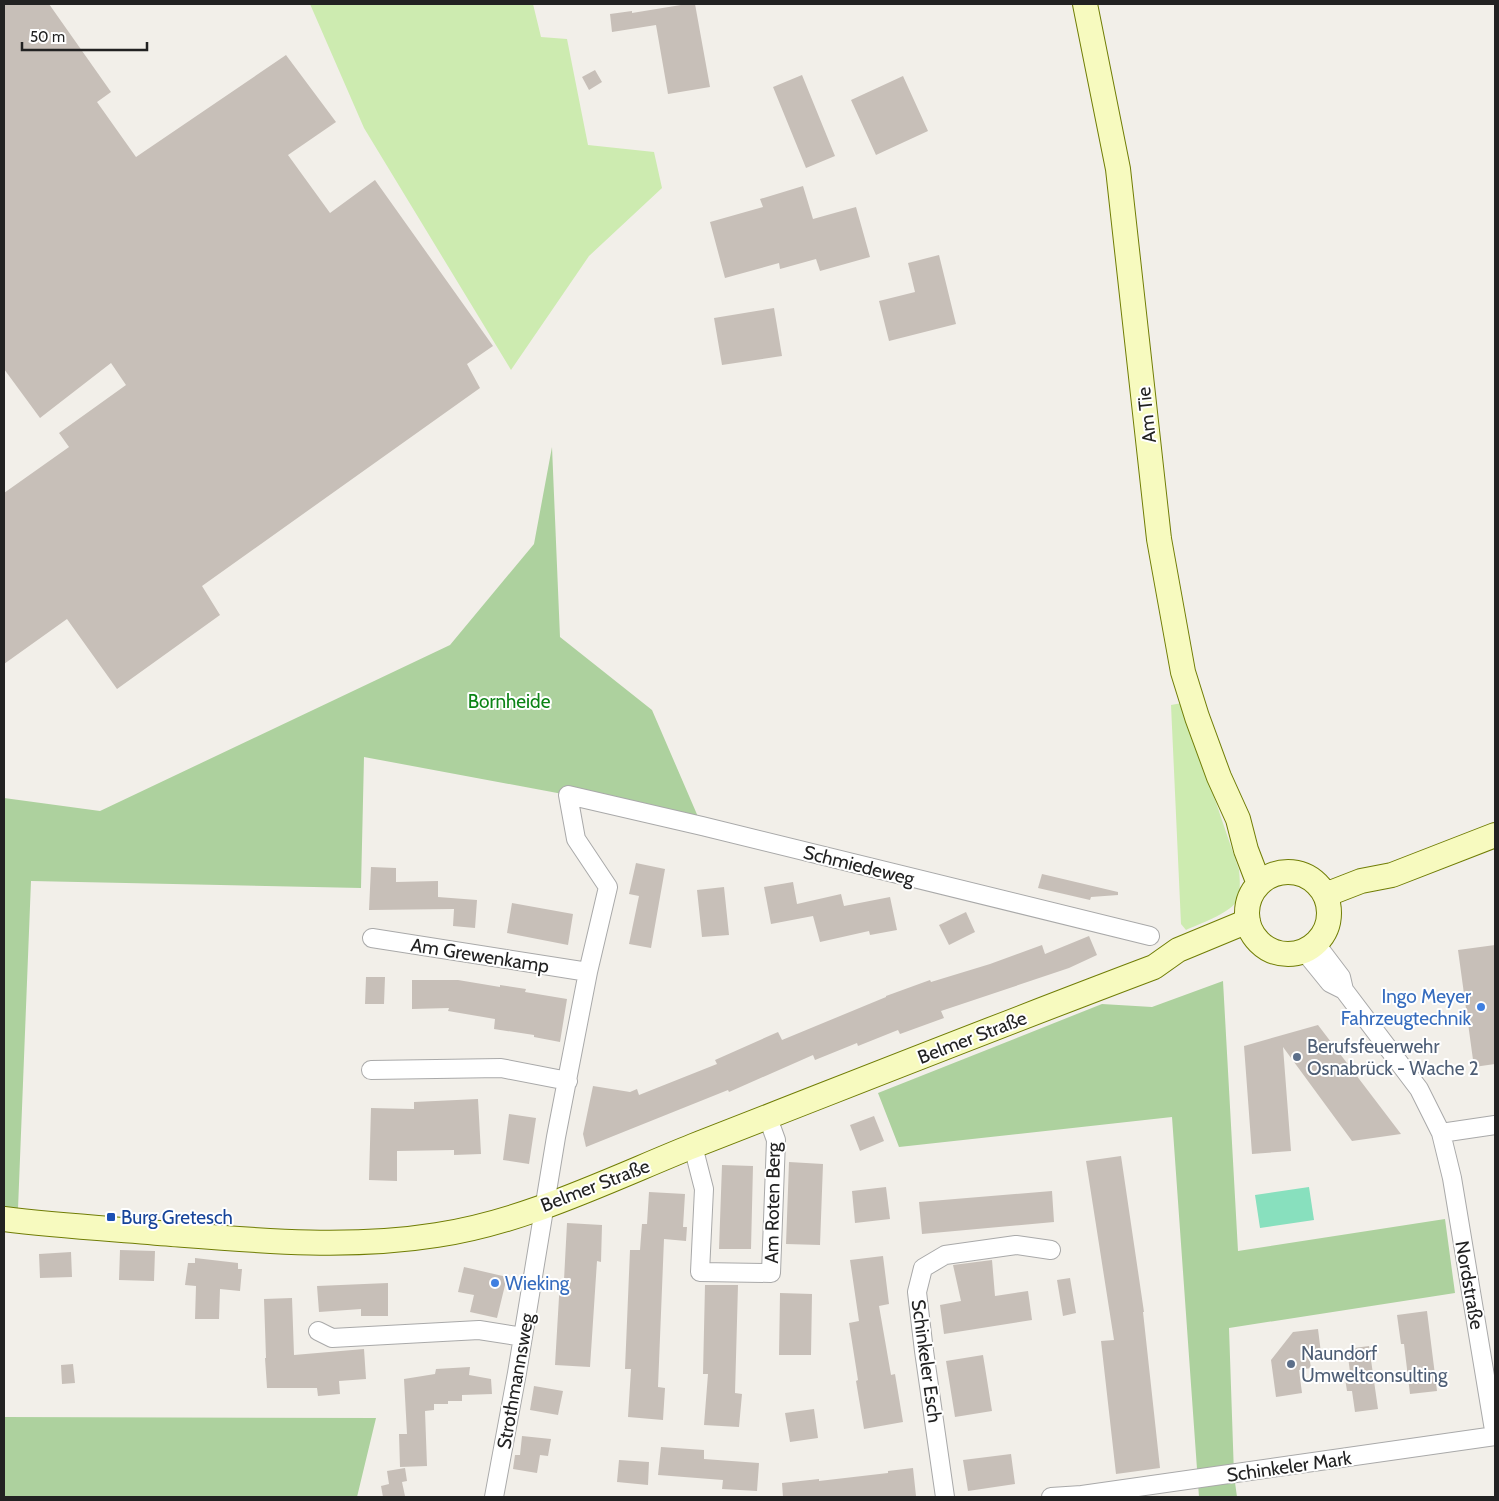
<svg xmlns="http://www.w3.org/2000/svg" width="1499" height="1501" font-family="Cabin,sans-serif">
  <style>
    .grass { fill: #cdebb0 }
    .forest { fill: #add19e }
    .pitch { fill: #88e0be }
    .building { fill: #c7bfb8 }
    .lines { fill: none; stroke-linecap: round; stroke-linejoin: round }
    .street-casing { stroke: #a9a9a9; stroke-width: 20 }
    .secondary-casing { stroke: #707d05; stroke-width: 26 }
    .street { stroke: #fff; stroke-width: 18 }
    .secondary { stroke: #f7fabf; stroke-width: 24 }
    .shop-dot { fill: #3f7fe0; stroke: #fff; stroke-width: 2 }
    .service-dot { fill: #5c6f8a; stroke: #fff; stroke-width: 2 }
    .transit-dot { fill: #1a4fb4; stroke: #fff; stroke-width: 2 }
    .labels { text-anchor: middle; stroke-width: 4; stroke-linejoin: round; paint-order: stroke }
    .street-label { font-size: 19px; fill: #222; stroke: #fff }
    .park-label { font-size: 19px; fill: #0c8416; stroke: #fff }
    .shop-label { font-size: 19px; fill: #366cbe; stroke: #fff; text-anchor: end }
    .service-label { font-size: 19px; fill: #4e5e75; stroke: #fff; text-anchor: start }
    .transit-label { font-size: 19px; fill: #164399; stroke: #fff; text-anchor: start }
  </style>
  <rect width="100%" height="100%" fill="#f2efe9"/>
  <path class="grass" d="M310,4h223l8,33 26,2 21,106 66,7 8,36 -73,68 -78,114 -147,-242z
    M1182,703l57,167c1,10 2,23 -3,32 -8,12 -37,22 -50,28l-5,-6 -10,-219z"/>
  <path class="forest" d="M552,447l8,190 92,73 50,116 -134,-31 -204,-38 -3,131 -330,-7 -13,328 -14,-1v-410l96,13 350,-166 84,-101z
    M1223,981l15,270 207,-32 10,74 -226,35 5,147 3,22h-38l-27,-380 -273,30 -21,-54 224,-89 50,3z
    M4,1417l372,1 -19,79h-353z"/>
  <path class="pitch" d="M1309,1187l5,33 -54,8 -5,-33z"/>
  <path class="building" d="M4,4h45l62,88 -14,10 39,55 150,-102 50,67 -48,33 42,58 45,-33 118,166 -26,18 13,24 -278,198 18,29 -103,74 -50,-70 -63,45v-171l65,-46 -10,-14 67,-48 -15,-22 -71,55 -36,-49z
    M687,4h8l15,83 -42,7 -12,-69 -44,7 -2,-18 22,-3v2z
    M595,70l7,12 -13,8 -7,-13z
    M802,75l33,81 -29,12 -33,-81z
    M903,76l25,55 -52,24 -25,-55z
    M803,186l10,33 43,-12 14,50 -50,14 -4,-12 -36,10 -1,-6 -54,15 -15,-56 53,-15 -3,-8z
    M939,255l17,69 -67,17 -10,-40 36,-9 -7,-29z
    M774,308l8,48 -60,9 -8,-47z
    M636,863l29,6 -14,79 -22,-4 10,-48 -10,-2z
    M371,867l25,1v14l42,-1v16l39,3 -2,28 -22,-2 1,-17 -85,1z
    M1042,874l76,18v3l-27,2 -1,3 -52,-12z
    M793,882l4,22 44,-10 3,12 46,-9 7,33 -27,5 -1,-4 -49,11 -7,-26 -42,8 -7,-37z
    M724,887l5,48 -27,2 -5,-47z
    M512,903l61,11 -5,31 -61,-12z
    M966,912l9,20 -26,13 -10,-20z
    M1089,936l8,19 -28,13 -128,43 3,7 -44,16 -2,-4 -40,16 -1,-3 -42,17 -2,-5 -84,37 -1,-2 -142,57 -3,-13 10,-48 37,6 7,-3 2,6 78,-31 -2,-4 63,-28 4,8 104,-43v-1l44,-16 1,2 59,-18 52,-19 3,9z
    M1495,945v119l-21,3 -16,-117z
    M366,977h19l-1,27h-19z
    M412,980h46l42,7v-2l26,4 -1,3 42,7 -7,43 -26,-5v-2l-40,-6 1,-10 -47,-8 1,-3 -37,1z
    M1318,1025l83,109 -49,7 -69,-94 8,104 -39,3 -8,-108z
    M478,1099l3,55 -27,1v-5l-57,1v30l-28,-1 2,-72 43,1v-7z
    M509,1114l27,4 -7,46 -26,-4z
    M874,1116l10,25 -24,10 -10,-26z
    M1121,1156l23,156h-1l17,156 -44,6 -15,-133 13,-1 -28,-179z
    M789,1162l34,2 -3,81 -34,-1z
    M722,1165l31,1 -2,83h-32z
    M886,1187l4,32 -35,4 -3,-32z
    M1052,1191l2,31 -132,12 -3,-32z
    M649,1192l36,2 -2,33h4l-1,14 -22,-2 -6,148 7,1 -2,32 -35,-3 3,-48h-6l5,-119h10l2,-26h5z
    M567,1223l35,2 -1,37 -4,-1 -7,106 -35,-2 5,-85h4z
    M120,1250l35,1 -1,30 -35,-1z
    M71,1252l1,25 -32,1 -1,-24z
    M883,1256l6,48 -10,2 12,69 4,-1 8,48 -39,7 -8,-48 2,-1 -9,-57 10,-2 -9,-61z
    M195,1258l43,5v6h4l-2,22 -20,-2 -1,30h-24l1,-33 -11,-1 3,-22h7z
    M992,1260l3,36 33,-5 4,29 -88,14 -4,-29 21,-4 -8,-36z
    M464,1267l43,10 -10,41 -27,-6 4,-17 -16,-3z
    M1070,1278l6,35 -13,3 -6,-36z
    M388,1283v33h-27v-7l-42,3 -2,-26z
    M705,1285h33l-3,108 7,1 -3,33 -35,-2 4,-51h-5z
    M780,1293l32,1 -1,61h-32z
    M292,1298l2,57 70,-6 2,30 -27,2 1,13 -22,2 -1,-8h-50l-2,-30h1l-2,-59z
    M1427,1311l10,80 -27,3 -6,-50h-3l-4,-29z
    M1318,1329l3,24 -12,2 2,13 -12,2 3,23 -26,4 -5,-37 22,-28z
    M1369,1346l9,63 -23,3 -3,-21h-5l-3,-19h6l-3,-23z
    M983,1355l9,56 -37,6 -9,-56z
    M73,1364l2,19 -13,1 -1,-19z
    M470,1367l-1,8 22,4 1,15 -30,1v6h-14v3h-14v6l-9,1 2,55 -27,1 -1,-33h8l-3,-55 31,-5 1,-5z
    M534,1386l29,5 -5,24 -28,-5z
    M814,1409l4,29 -28,4 -5,-29z
    M522,1436l29,3 -3,17 -8,-1 -3,18 -24,-4 2,-14h5z
    M661,1447l43,3v9l55,4 -2,28 -35,-2 1,-9 -65,-5z
    M1011,1454l4,30 -47,7 -5,-31z
    M619,1460l30,2 -1,23 -31,-3z
    M405,1468l2,13 -5,1 3,14 -22,1 -2,-11 8,-2 -2,-13z
    M913,1468l3,28 -133,1 -1,-14 37,-4v2l69,-8v-2z"/>
  <g class="lines">
    <g class="street-casing">
      <path id="street" d="M372,938l216,34
        M1304,951l26,32 14,7
        M371,1070l130,-2 67,13
        M1441,1133l54,-8
        M693,1146l11,43 -4,83 71,1 5,-133 -8,-22
        M318,1331l14,7 147,-8 44,7
        M1082,1495l413,-59 -43,-258 -11,-45 -22,-44 -75,-99 -3,-13 -25,-33
        M494,1497l23,-124 39,-236 32,-165 20,-85 -32,-48 -8,-44 134,31 448,110
        M945,1497l-21,-146 -7,-59 6,-24 22,-13 71,-10 35,5
        M1051,1497l31,-2v2"/>
    </g>
    <g class="secondary-casing">
      <path id="secondary" d="M1085,4l33,165 41,370 24,133 14,45 22,60 19,42 8,31 13,34
        M1247 913a41 41 0 1 1 82 0a41 41 0 1 1-82 0Z
        M1325,895l36,-14 31,-6 103,-40
        M4,1219c56,7 112,10 168,15 88,7 178,15 265,1 88,-13 174,-56 256,-89 154,-60 307,-121 461,-179l24,-17 70,-29"/>
    </g>
    <use href="#street" class="street"/>
    <use href="#secondary" class="secondary"/>
  </g>
  <g class="shop-dot">
    <circle cx="1481" cy="1007" r="5"/>
    <circle cx="495" cy="1283" r="5"/>
  </g>
  <g class="service-dot">
    <circle cx="1297" cy="1057" r="5"/>
    <circle cx="1291" cy="1364" r="5"/>
  </g>
  <rect class="transit-dot" x="106" y="1212" width="10" height="10" rx="2.5"/>
  <g class="labels">
    <g class="street-label">
      <text transform="translate(1146 415) rotate(-96)" y="7">Am Tie</text>
      <text transform="translate(859 865) rotate(14)" y="7">Schmiedeweg</text>
      <text transform="translate(480 955) rotate(9)" y="7">Am Grewenkamp</text>
      <text transform="translate(972 1037) rotate(-21)" y="7">Belmer Straße</text>
      <text transform="translate(595 1185) rotate(-21)" y="7">Belmer Straße</text>
      <text transform="translate(772 1203) rotate(-89)" y="7">Am Roten Berg</text>
      <text transform="translate(1470 1285) rotate(80)" y="7">Nordstraße</text>
      <text transform="translate(927 1361) rotate(82)" y="7">Schinkeler Esch</text>
      <text transform="translate(515 1381) rotate(-80)" y="7">Strothmannsweg</text>
      <text transform="translate(1289 1466) rotate(-8)" y="7">Schinkeler Mark</text>
    </g>
    <g class="park-label">
      <text x="509" y="708">Bornheide</text>
    </g>
    <g class="shop-label">
      <text x="1471" y="1003">Ingo Meyer<tspan x="1471" dy="22">Fahrzeugtechnik</tspan></text>
      <text x="505" y="1290" text-anchor="start">Wieking</text>
    </g>
    <g class="service-label">
      <text x="1307" y="1053">Berufsfeuerwehr<tspan x="1307" dy="22">Osnabrück - Wache 2</tspan></text>
      <text x="1301" y="1360">Naundorf<tspan x="1301" dy="22">Umweltconsulting</tspan></text>
    </g>
    <g class="transit-label">
      <text x="121" y="1224">Burg Gretesch</text>
    </g>
  </g>
  <rect width="1499" height="1501" fill="none" stroke="#222222" stroke-width="10"/>
  <path d="M22 42v8h125v-8" fill="none" stroke="#222222" stroke-width="2.5"/>
  <text x="30" y="42" font-size="15" fill="#222222" stroke="#ffffff" stroke-width="4" paint-order="stroke">50 m</text>
</svg>
